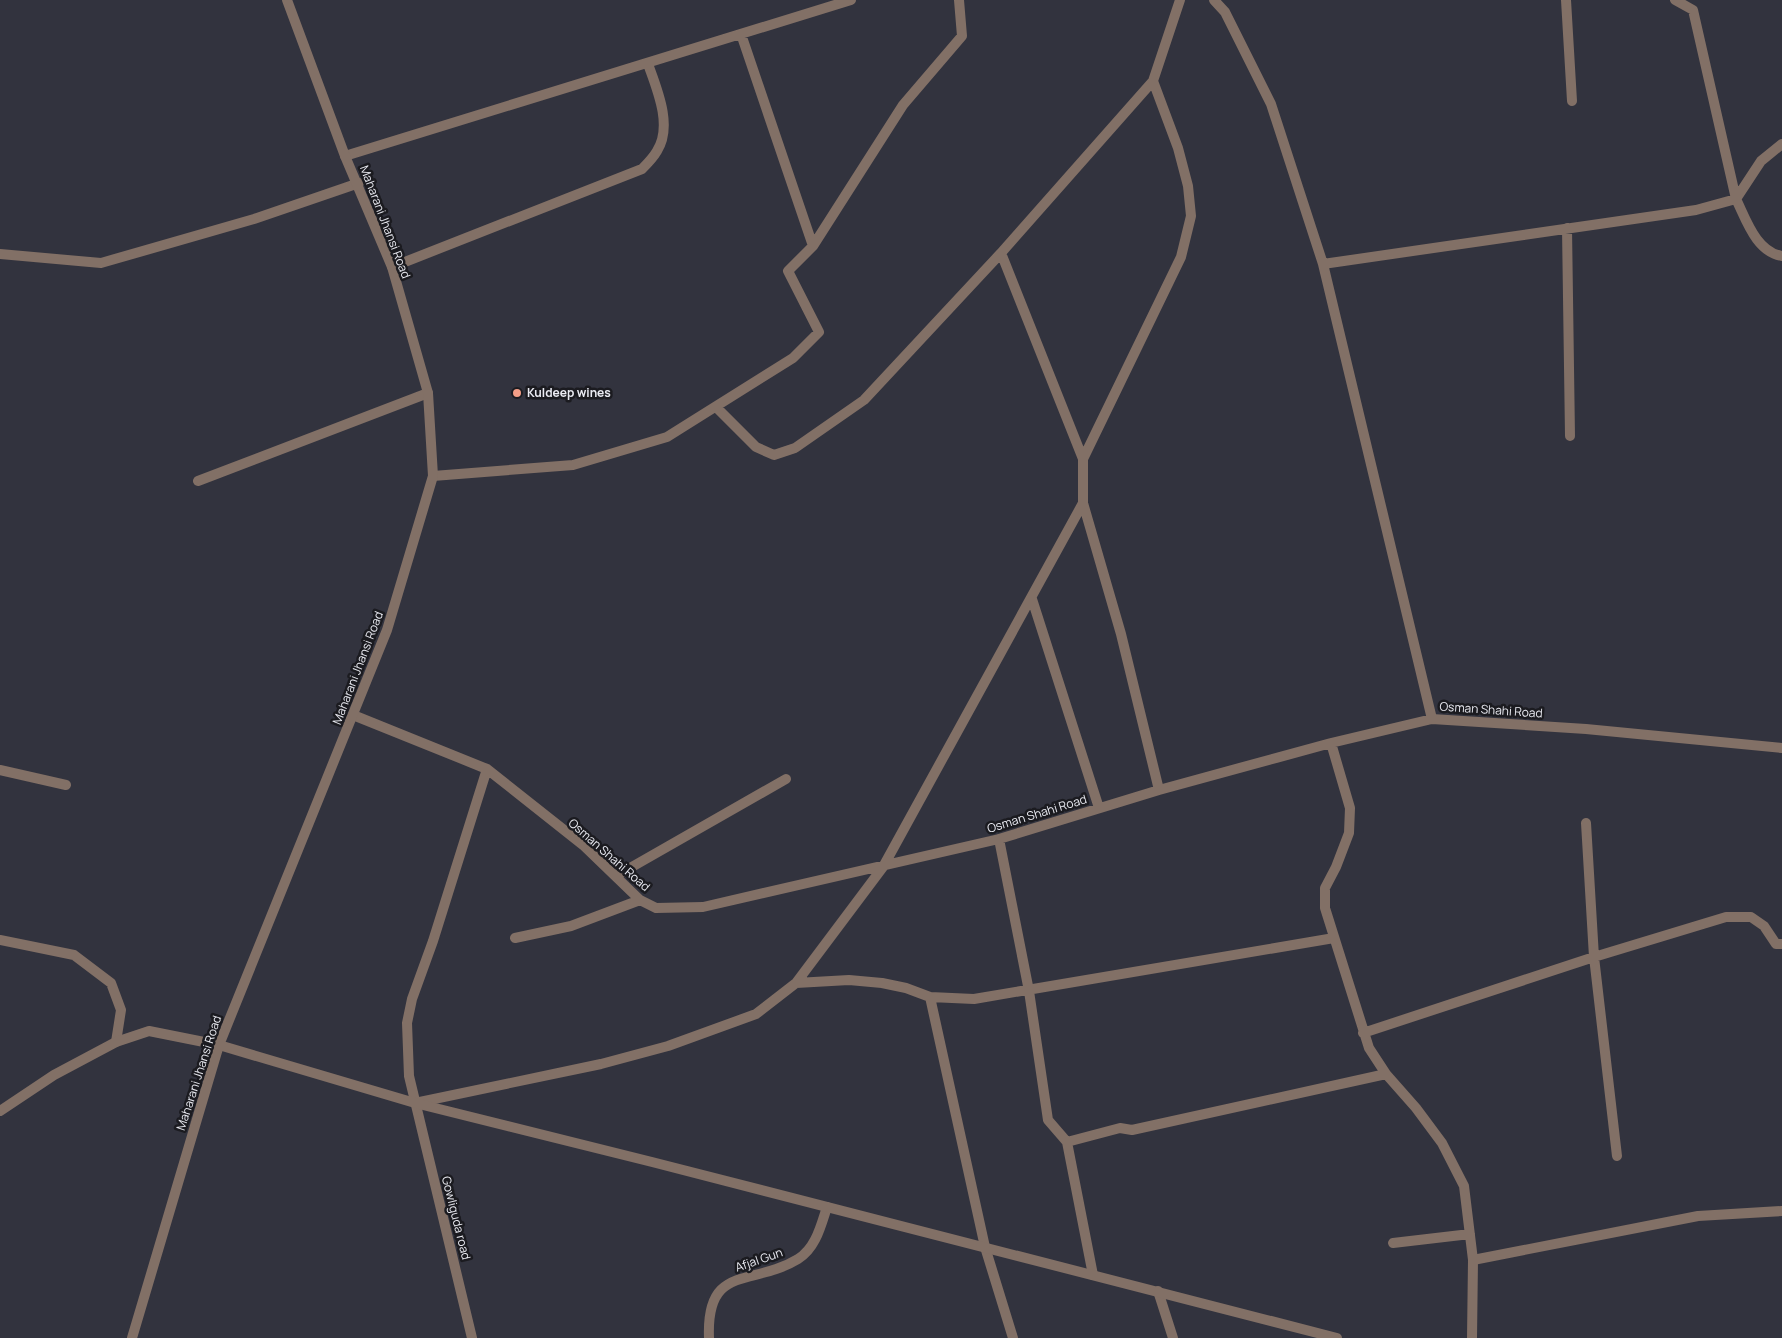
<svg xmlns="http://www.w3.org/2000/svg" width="1782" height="1338" font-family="Manrope,sans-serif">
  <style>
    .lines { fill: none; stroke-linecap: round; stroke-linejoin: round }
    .minor { stroke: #827066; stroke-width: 10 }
    .tertiary { stroke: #827066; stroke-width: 10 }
    .poi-dot { fill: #f49e87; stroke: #1b1b20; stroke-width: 2 }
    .labels { text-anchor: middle; stroke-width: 5; stroke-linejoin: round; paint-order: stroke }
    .street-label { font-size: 12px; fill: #eaebf2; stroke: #1b1b20 }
    .poi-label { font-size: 12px; font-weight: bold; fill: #eaebf2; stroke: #1b1b20; text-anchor: start }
  </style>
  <rect width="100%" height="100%" fill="#32333e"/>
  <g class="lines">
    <path class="minor" d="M1214,0l11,12 46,92 52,160 109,455
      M1566,0l6,101
      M741,34l72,212
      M1782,144l-21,17 -25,38c10,20 20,53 46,57
      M345,156l506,-156
      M1567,228l3,208
      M0,254l101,9 153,-44 105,-36
      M1323,264l373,-54 40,-11 -43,-189 -18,-10
      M392,267l250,-98c5,-5 11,-11 15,-18 16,-25 0,-62 -9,-87
      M716,407l40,40 18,8 21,-7 69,-48 137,-147
      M1083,459l-82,-206 152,-172 27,-81
      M433,476l140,-11 94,-28 126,-79 26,-26 -31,-61 25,-25 90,-141 59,-69 -3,-36
      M198,481l230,-88
      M1083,503v-44l98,-202 10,-41 -3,-30 -10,-38 -25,-67
      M1032,599l67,209
      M353,715l134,54 96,76 57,55 16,8 47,-1 296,-68 160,-49 172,-47 101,-24 154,10 196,19
      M1331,743l19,65 -1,25 -13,34 -11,21v20l44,140 17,26 30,34 26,35 22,43 9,74 -1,78
      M0,770l66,15
      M1586,823l8,134 23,199
      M999,839l30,152 19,129 19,22
      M616,876l170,-97
      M515,938l56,-12 69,-26
      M0,940l74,15 37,28 10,27 -5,32
      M796,983l53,-3 33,3 24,5 24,9 44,2 360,-61
      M930,997l55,250 28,91
      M1363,1033l231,-76 132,-40h25l13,9 12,18h6
      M415,1103l186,-39 67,-18 88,-32 40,-31 87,-116 200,-364 38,131 38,156
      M1393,1243l77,-9
      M1473,1260l225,-44 84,-5
      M1093,1275l-26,-133 53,-14 12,2 254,-56
      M1158,1291l15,47
      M472,1338l-63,-262 -2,-53 5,-24 21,-58 54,-172
      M709,1338c-3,-75 43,-51 89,-79 18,-11 23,-34 29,-52"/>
    <path class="tertiary" d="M0,1111l54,-36 62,-33 33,-11 70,14 196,58 237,59 685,176
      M132,1338l87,-293 168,-415 46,-154 -5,-83 -36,-126 -47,-111 -58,-156"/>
  </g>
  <circle class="poi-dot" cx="517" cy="393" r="5"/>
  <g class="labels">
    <g class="street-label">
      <text transform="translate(385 222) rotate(69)" y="4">Maharani Jhansi Road</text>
      <text transform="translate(358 668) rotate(-69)" y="4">Maharani Jhansi Road</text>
      <text transform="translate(1491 710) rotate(4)" y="4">Osman Shahi Road</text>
      <text transform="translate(1037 814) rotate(-17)" y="4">Osman Shahi Road</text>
      <text transform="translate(609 855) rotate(41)" y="4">Osman Shahi Road</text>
      <text transform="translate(199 1073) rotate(-72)" y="4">Maharani Jhansi Road</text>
      <text transform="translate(456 1218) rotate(76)" y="4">Gowliguda road</text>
      <text transform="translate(759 1260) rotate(-19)" y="4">Afjal Gun</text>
    </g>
    <g class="poi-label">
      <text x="527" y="397">Kuldeep wines</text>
    </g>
  </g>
</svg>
